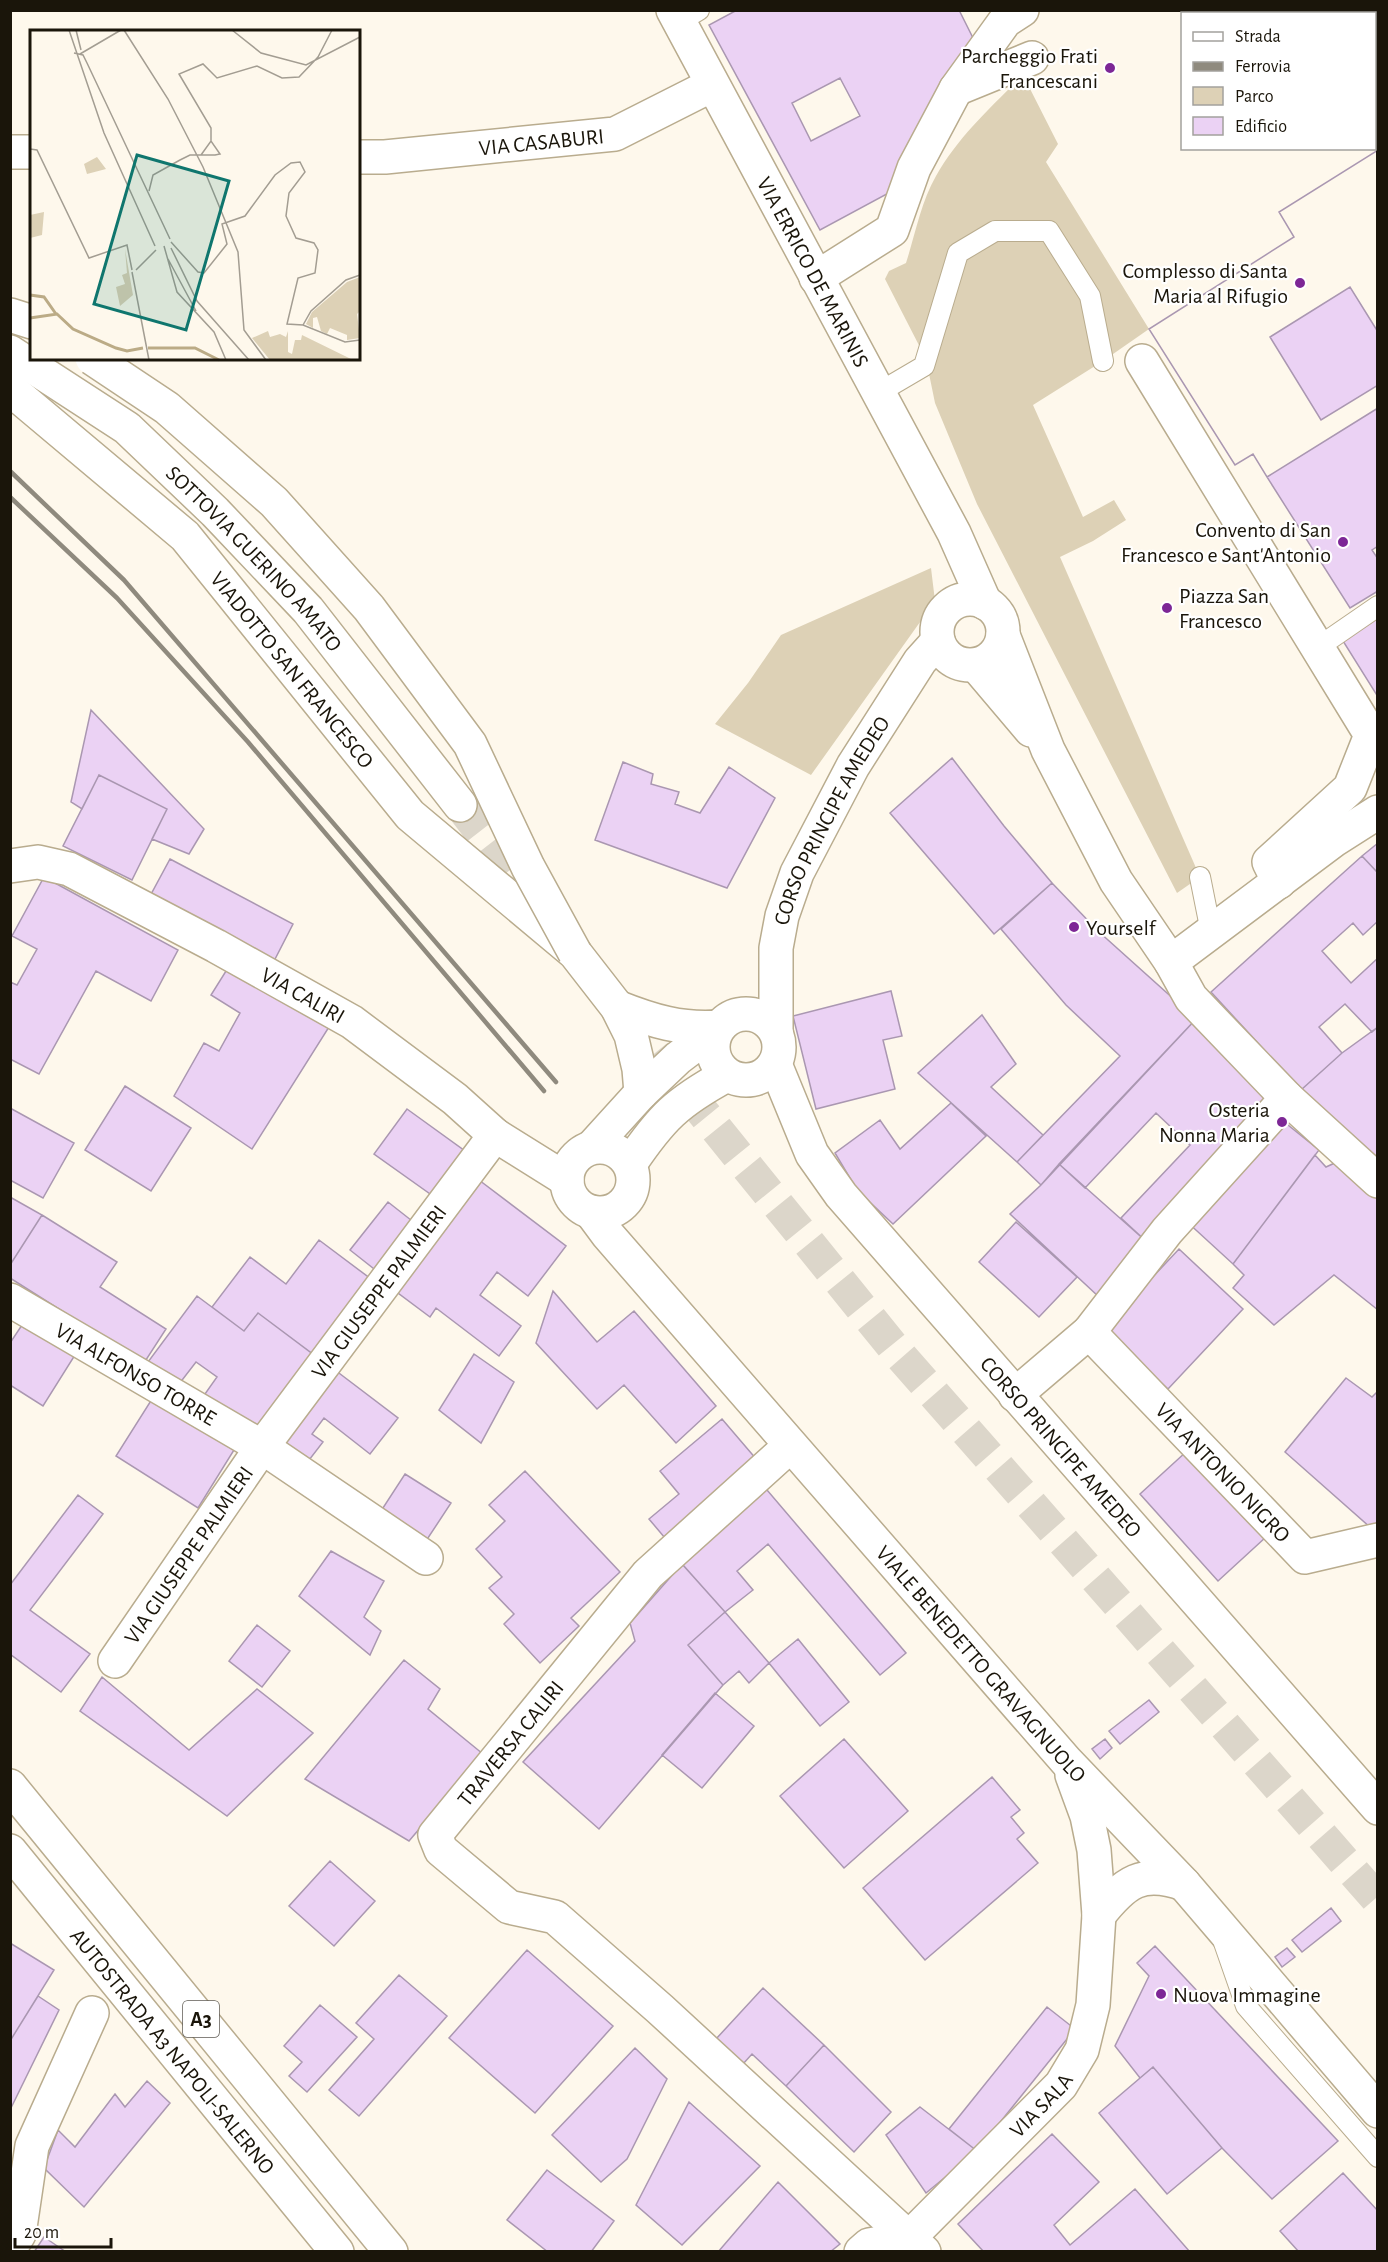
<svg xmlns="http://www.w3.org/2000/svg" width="1388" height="2262" font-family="'Alegreya Sans',sans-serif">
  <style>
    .green { fill: #ddd1b6 }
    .building { fill: #ebd2f4; stroke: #aa97b1; stroke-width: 1.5; fill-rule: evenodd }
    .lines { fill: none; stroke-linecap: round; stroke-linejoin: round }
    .primary-tunnel { stroke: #dcd6ca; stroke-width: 33; stroke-dasharray: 33 16; stroke-linecap: butt }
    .lane-casing { stroke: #b9ac8e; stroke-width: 22 }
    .street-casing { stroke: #b9ac8e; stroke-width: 36 }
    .secondary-casing { stroke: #b9ac8e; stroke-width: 36 }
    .primary-casing { stroke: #b9ac8e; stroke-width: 36 }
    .highway-casing { stroke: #b9ac8e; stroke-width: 36 }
    .lane { stroke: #fff; stroke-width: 20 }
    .street { stroke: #fff; stroke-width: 33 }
    .secondary { stroke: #fff; stroke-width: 33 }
    .primary { stroke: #fff; stroke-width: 33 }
    .highway { stroke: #fff; stroke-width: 33 }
    .rail { stroke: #8f8a7e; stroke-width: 4.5 }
    .secondary-bridge-casing { stroke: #b9ac8e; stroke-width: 36; stroke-linecap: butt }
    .secondary-bridge { stroke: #fff; stroke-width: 33 }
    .poi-dot { fill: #7d2796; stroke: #fff; stroke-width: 2 }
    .labels { text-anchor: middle; stroke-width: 4.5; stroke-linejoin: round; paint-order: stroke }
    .shield { fill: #fff; stroke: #5f5b54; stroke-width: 1.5 }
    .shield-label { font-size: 21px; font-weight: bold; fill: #1a150a }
    .poi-label { font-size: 22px; fill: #1a150a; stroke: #fff; text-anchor: end }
    .street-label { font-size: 22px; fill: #1a150a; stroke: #fff }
    .inset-river { fill: none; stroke: #bbab86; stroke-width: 3 }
    .inset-road { fill: none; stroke: #a39d92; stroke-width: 1.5 }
    .view { fill: #0f766e; fill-opacity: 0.15; stroke: #0f766e; stroke-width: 3 }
    .inset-edge { fill: none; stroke: #1a150a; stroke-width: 3 }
  </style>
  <rect width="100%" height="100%" fill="#fef8ec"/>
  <path class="green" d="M1023,75l35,69 -12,18 103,167 -46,32 -70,44 50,112 31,-17 12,20 -33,21 -33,16 140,320 -23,16 -200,-389 -42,-101 -9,-44 -41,-80 4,-8 17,-8c9,-28 15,-61 30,-87 22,-39 55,-69 87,-101z
    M931,568l4,33 -124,174 -96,-51 33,-41 33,-48z"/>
  <path class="building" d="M737,10h222l15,30 -76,148 -78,42 -111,-205zM840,78l20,38 -49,25 -19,-38z
    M1378,150v182l-28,-45 -80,50 51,83 57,-35v23l-111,69 -14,-23 -18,11 -86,-136 145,-92 -15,-25z
    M1378,150v258l-111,69 -14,-23 -18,11 -86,-136 145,-92 -15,-25z
    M1378,408v138l-6,4 6,9v32l-28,17 -83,-131z
    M1378,618v79l-35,-56z
    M91,710l113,119 -15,25 -37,-15 15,-30 -68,-34 -17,34 -11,-7z
    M952,758l52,68 48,57 -58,51 -104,-121z
    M623,762l30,12 -2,10 28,8 -4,12 25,9 29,-46 46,31 -48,90 -132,-48z
    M99,775l68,34 -35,71 -69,-34z
    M1378,843v30l-16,-17z
    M1362,856l16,17v48l-15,14 -10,-12 -31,28 29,32 27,-25v69l-6,5 -27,-28 -26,23 23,26 -41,37 -90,-98z
    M170,859l123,65 -20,39 -124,-65z
    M44,877l134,73 -27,51 -55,-30 -57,103 -29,-15v-77l7,3 20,-36 -25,-13z
    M1052,883l46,48 98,88 -155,166 -24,-23 103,-106 -54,-51 -65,-76z
    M231,963l98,64 -77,122 -78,-53 30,-53 15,8 21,-38 -29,-18z
    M891,991l11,45 -19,4 12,49 -79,20 -23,-93z
    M982,1015l34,49 -25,23 52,48 -26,27 -99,-89z
    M1196,1019l87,81 -135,143 -27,-25 69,-73 -34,-32 -71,75 -26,-24z
    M1378,1027v140l-77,-77 41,-37z
    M125,1086l66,42 -40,63 -66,-41z
    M951,1103l35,33 -93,88 -36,-34 -22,-37 45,-33 20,29z
    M10,1108l64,35 -31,55 -33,-18z
    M407,1109l58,42 -32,45 -59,-42z
    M1278,1117l41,33 -86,114 -48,-44z
    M1315,1155l11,12 11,-5 41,35v113l-44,-35 -60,50 -41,-37 11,-13 -11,-11z
    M1059,1164l89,79 -49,54 -89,-83 31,-29z
    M475,1177l91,69 -38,50 -31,-24 -17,23 41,31 -22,30 -63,-48 -6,9 -40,-30z
    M10,1197l32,18 -32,50z
    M388,1202l28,22 -38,48 -28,-22z
    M42,1215l75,47 -17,25 66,42 -22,34 -134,-85v-13z
    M1016,1222l61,55 -38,40 -60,-55z
    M319,1240l52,39 -57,76 -56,-42 -14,18 -32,-24 38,-50 36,27z
    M1179,1249l64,60 -75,80 -64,-60z
    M553,1291l44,51 37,-31 82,95 -40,37 -52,-58 -27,24 -61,-66z
    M197,1296l47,35 14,-18 56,42 -63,85 -51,-39 17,-24 -21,-15 -20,26 -31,-22z
    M24,1322l51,33 -32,51 -33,-21v-42z
    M474,1354l40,28 -33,61 -42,-33z
    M331,1367l67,51 -28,36 -46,-36 -12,16 11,8 -17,22 -31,-24z
    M1346,1378l26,19 6,-6v130l-7,7 -86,-76z
    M152,1399l82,51 -36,58 -82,-52z
    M722,1419l41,48 -93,77 -21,-25 30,-25 -19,-23z
    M1187,1451l79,86 -48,44 -78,-87z
    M525,1471l95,101 -49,46 8,8 -39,37 -36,-39 10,-10 -25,-26 13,-11 -26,-28 29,-28 -16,-16z
    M405,1474l46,29 -27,41 -45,-30z
    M761,1483l145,170 -26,22 -112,-131 -31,27 16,19 -28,22 -50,-56z
    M78,1495l25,19 -73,96 60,44 -29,38 -51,-38v-69z
    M331,1551l53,30 -20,36 17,14 -11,24 -71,-59z
    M682,1564l43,48 -37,33 35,40 -124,144 -76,-67 112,-121 -5,-18z
    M725,1612l44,51 -20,20 -10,-12 -16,14 -35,-40z
    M257,1625l33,26 -28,36 -33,-26z
    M798,1639l51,63 -29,24 -51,-63z
    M404,1660l36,29 -12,20 55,45 -74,87 -104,-62z
    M102,1677l87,73 68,-61 56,44 -86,83 -147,-105z
    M715,1693l39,33 -52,62 -40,-33z
    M1149,1700l10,12 -39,32 -11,-13z
    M844,1739l64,72 -64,57 -64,-72z
    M1105,1739l7,9 -12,11 -8,-10z
    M992,1777l28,33 -9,7 13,16 -7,6 21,24 -113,97 -62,-72z
    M330,1861l45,40 -41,45 -45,-40z
    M1331,1908l10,13 -39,31 -10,-12z
    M10,1943l44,27 -44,71z
    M1155,1946l183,195 -66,58 -50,-51 -69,-81 -13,11 -25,-32 34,-70 -12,-13z
    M1287,1948l8,9 -13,10 -7,-10z
    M527,1950l86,76 -78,87 -86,-75z
    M399,1975l48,41 -88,100 -30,-26 45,-51 -18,-16z
    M763,1988l61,57 -38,41 -34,-32 -9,10 -27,-25z
    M38,1996l21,14 -49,100v-69z
    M320,2005l37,32 -50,55 -18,-16 13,-14 -18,-16z
    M1047,2007l28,22 -98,122 -28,-22z
    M824,2045l67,67 -37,40 -68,-66z
    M635,2048l32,31 -40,80 -26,23 -49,-47z
    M1153,2067l69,81 -55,46 -68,-81z
    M147,2081l23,22 -86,104 -40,-39 14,-38 17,17 40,-53 10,13z
    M689,2102l71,64 -78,79 -46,-40z
    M920,2107l57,44 -51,42 -40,-58z
    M1052,2134l47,48 -45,43 16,20 65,-56 55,63h-206l-26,-28z
    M547,2170l67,51 -23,31h-43l-41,-32z
    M1343,2173l35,38v41h-79l-19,-21z
    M778,2182l62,62 -10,8h-112z
    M44,2237l22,15h-32z"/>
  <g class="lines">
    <path class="primary-tunnel" d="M460,805l80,103
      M624,1015l274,338 480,547"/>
    <g class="lane-casing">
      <path id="lane" d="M679,22l20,-12
        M1374,40l4,-1
        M1374,73h4
        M878,393l46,-27 34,-113 37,-22h54l41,65 13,65
        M1317,648l61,-42
        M1200,877l11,55
        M1223,1940l23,66 132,151"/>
    </g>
    <g class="street-casing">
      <g id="street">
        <path d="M956,89l76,-31"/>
        <path d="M10,152h22"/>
        <path id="s1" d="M358,157h27l230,-23 97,-49"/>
        <path d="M816,278l76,-48 22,-62 42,-79 49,-68 17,-11"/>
        <path d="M1142,361l229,374 -21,53 -81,74 10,20"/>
        <path d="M1171,962l20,36 96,100 91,83"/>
        <path id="s2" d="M10,1300l252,147 164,111"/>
        <path id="s3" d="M1089,1332l216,225 73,-17"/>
        <path d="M1015,1395l74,-63 78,-101 120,-133"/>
        <path d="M790,1446l-142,128 -213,261 6,15 68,57 46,10 105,92 264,243"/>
        <path id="s4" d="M115,1661l147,-214 233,-312"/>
        <path d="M10,2248l9,-14 13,-88 60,-133"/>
        <path d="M861,2252l8,-7 40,-7"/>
      </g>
    </g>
    <g class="secondary-casing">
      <g id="secondary">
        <path id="s5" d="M673,10l281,523 31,70"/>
        <path d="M10,315l22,7"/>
        <path id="s6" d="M10,389l175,147 225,279 165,138 42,54 14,28 8,34 2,24"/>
        <circle cx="970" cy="632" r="33"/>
        <path d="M1003,635l45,115 68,131 55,81 163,-122 44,-28"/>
        <path d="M976,665l55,65"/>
        <path id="s7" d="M10,866l28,-4 31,7 147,77 136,76 103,77 40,36 72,45"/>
        <path d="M617,1007c35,14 65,23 102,20"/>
        <circle cx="746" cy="1047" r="33"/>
        <path id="s8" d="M776,1032v-84l6,-32 15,-43 56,-107 67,-105 18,-20"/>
        <path id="s9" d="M775,1064l37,90 29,41 537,613"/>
        <circle cx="600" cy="1180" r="33"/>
        <path d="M592,1147l49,-54 37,-35 41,-31"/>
        <path d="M630,1164c31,-46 47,-62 97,-89"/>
        <path id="s10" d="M591,1212l17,23 459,527 117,122 194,227"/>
        <path d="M1099,1915c26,-33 43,-46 85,-31"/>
        <path id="s11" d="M895,2252l166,-167 21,-35 11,-45 6,-90 -5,-65 -7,-34 -15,-41"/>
      </g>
    </g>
    <g class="primary-casing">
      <g id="primary">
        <path id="s12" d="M10,352l117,76 88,84 93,98 152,195"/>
      </g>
    </g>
    <g class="highway-casing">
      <g id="highway">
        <path d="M10,1786l381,466"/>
        <path id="s13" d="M10,1851l327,401"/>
      </g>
    </g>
    <use href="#lane" class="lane"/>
    <use href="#street" class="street"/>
    <use href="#secondary" class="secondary"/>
    <use href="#primary" class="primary"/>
    <use href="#highway" class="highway"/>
    <path class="rail" d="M10,471l114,109 432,502
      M10,497l107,101 131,144 296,349"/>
    <g class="secondary-bridge-casing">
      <path id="secondary-bridge" d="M92,358l75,50 107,94 95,106 101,136 58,123 47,86"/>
    </g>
    <use href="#secondary-bridge" class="secondary-bridge"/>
  </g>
  <g class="poi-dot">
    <circle cx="1110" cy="68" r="6"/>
    <circle cx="1300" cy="283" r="6"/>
    <circle cx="1343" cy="542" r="6"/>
    <circle cx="1167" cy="608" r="6"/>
    <circle cx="1074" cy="927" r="6"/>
    <circle cx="1282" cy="1122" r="6"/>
    <circle cx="1161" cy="1994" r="6"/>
  </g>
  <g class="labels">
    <rect class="shield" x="183" y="2001" width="36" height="36" rx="4.5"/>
    <g class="shield-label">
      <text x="201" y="2026">A3</text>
    </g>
    <g class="poi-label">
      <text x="1098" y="63">Parcheggio Frati<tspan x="1098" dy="25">Francescani</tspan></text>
      <text x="1288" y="278">Complesso di Santa<tspan x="1288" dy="25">Maria al Rifugio</tspan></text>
      <text x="1331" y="537">Convento di San<tspan x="1331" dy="25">Francesco e Sant'Antonio</tspan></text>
      <text x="1179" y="603" text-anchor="start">Piazza San<tspan x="1179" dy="25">Francesco</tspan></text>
      <text x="1086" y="935" text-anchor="start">Yourself</text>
      <text x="1270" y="1117">Osteria<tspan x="1270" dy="25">Nonna Maria</tspan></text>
      <text x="1173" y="2002" text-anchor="start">Nuova Immagine</text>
    </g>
    <g class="street-label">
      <text dy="8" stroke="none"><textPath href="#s1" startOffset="184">VIA CASABURI</textPath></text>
      <text dy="8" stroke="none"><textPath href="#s5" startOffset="297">VIA ERRICO DE MARINIS</textPath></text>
      <text dy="8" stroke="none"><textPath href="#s12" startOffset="322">SOTTOVIA GUERINO AMATO</textPath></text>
      <text dy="8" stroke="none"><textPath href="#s6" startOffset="400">VIADOTTO SAN FRANCESCO</textPath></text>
      <text dy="8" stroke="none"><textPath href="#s8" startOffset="224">CORSO PRINCIPE AMEDEO</textPath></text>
      <text dy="8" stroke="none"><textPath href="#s7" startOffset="326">VIA CALIRI</textPath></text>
      <text dy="8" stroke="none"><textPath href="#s4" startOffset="454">VIA GIUSEPPE PALMIERI</textPath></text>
      <text dy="8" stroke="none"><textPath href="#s2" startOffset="146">VIA ALFONSO TORRE</textPath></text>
      <text dy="8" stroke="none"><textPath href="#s9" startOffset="482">CORSO PRINCIPE AMEDEO</textPath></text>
      <text dy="8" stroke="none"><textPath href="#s3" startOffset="194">VIA ANTONIO NIGRO</textPath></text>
      <text dy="8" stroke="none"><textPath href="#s4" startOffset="129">VIA GIUSEPPE PALMIERI</textPath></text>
      <text dy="8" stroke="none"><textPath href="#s10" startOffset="597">VIALE BENEDETTO GRAVAGNUOLO</textPath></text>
      <text transform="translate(510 1743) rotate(-51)" y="8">TRAVERSA CALIRI</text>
      <text dy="8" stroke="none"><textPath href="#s13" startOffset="258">AUTOSTRADA A3 NAPOLI-SALERNO</textPath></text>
      <text dy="8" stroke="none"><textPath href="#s11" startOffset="207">VIA SALA</textPath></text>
    </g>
  </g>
  <g transform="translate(30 30)">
    <rect width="330" height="330" fill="#fef8ec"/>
    <path d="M67,127l9,12 -19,5 -3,-10zM14,182l-2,23 -12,3v-23zM95,219l8,46 -13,11 -4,-19 9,-3 -3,-9 5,-2zM330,247v34l-3,3 3,24 -13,2v-5l-17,-7 -3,6 -6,-3 -4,-14 -4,1v10l-7,-4 6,-12 35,-30zM238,301l2,6 10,-3 6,3 2,-6v21l4,2 3,-14h6l1,-5 49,24 -81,1 -18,-22z" fill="#ddd1b6"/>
    <path class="inset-river" d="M0,265l14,2 12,17M0,288l27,-4 16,15 43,19 11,3 16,-3M118,318h47l24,12"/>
    <path class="inset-road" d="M39,0l35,103 51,113M46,0l5,20M94,0l44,69 35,68 35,85 6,78 22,30M202,0l29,23 45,12 54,-28M44,23l9,2 4,8 83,176M50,24l41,-24M181,111v-13l-32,-54 24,-10 14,14 40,-12 25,12 17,-1 19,-20 14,-27M0,119l7,1 52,108 38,-13 5,25M119,161l4,-16 27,-15 10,-5h25l5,-1 -9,-13 -10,14M141,212l27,30 6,1 23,-29 -5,-20 23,-8 30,-41 16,-12 9,-1 5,10 -16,21 -3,23 10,22 18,5 4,7 -3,23 -17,5 -11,46 16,1 42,17 15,-2M134,216l13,46 37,40 12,28M141,218l26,53 52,59M138,229l28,52M106,240l20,-20M102,242l17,88M273,295l8,-14 35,-31 14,-5"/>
    <path class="view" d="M107,125l92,26 -43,149 -92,-26z"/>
    <rect width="330" height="330" class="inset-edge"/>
  </g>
  <rect width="1388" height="2262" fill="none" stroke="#1a150a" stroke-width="24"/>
  <rect x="1181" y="12" width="195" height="138" fill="#ffffff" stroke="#a3a19d" stroke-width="1.5"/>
  <rect x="1193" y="32" width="30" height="9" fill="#ffffff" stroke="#a3a19d" stroke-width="1.5"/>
  <text x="1235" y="42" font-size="18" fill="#1a150a">Strada</text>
  <rect x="1193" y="62" width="30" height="9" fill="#8f8a7e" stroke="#a3a19d" stroke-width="1.5"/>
  <text x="1235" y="72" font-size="18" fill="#1a150a">Ferrovia</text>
  <rect x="1193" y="87" width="30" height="18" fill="#ddd1b6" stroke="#a3a19d" stroke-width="1.5"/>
  <text x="1235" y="102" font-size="18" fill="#1a150a">Parco</text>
  <rect x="1193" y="117" width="30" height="18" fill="#ebd2f4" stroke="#a3a19d" stroke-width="1.5"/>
  <text x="1235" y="132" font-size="18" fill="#1a150a">Edificio</text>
  <path d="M15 2238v9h96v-9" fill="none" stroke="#1a150a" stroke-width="3"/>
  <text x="24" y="2238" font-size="18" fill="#1a150a" stroke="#ffffff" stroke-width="4.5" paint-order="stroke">20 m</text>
</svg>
